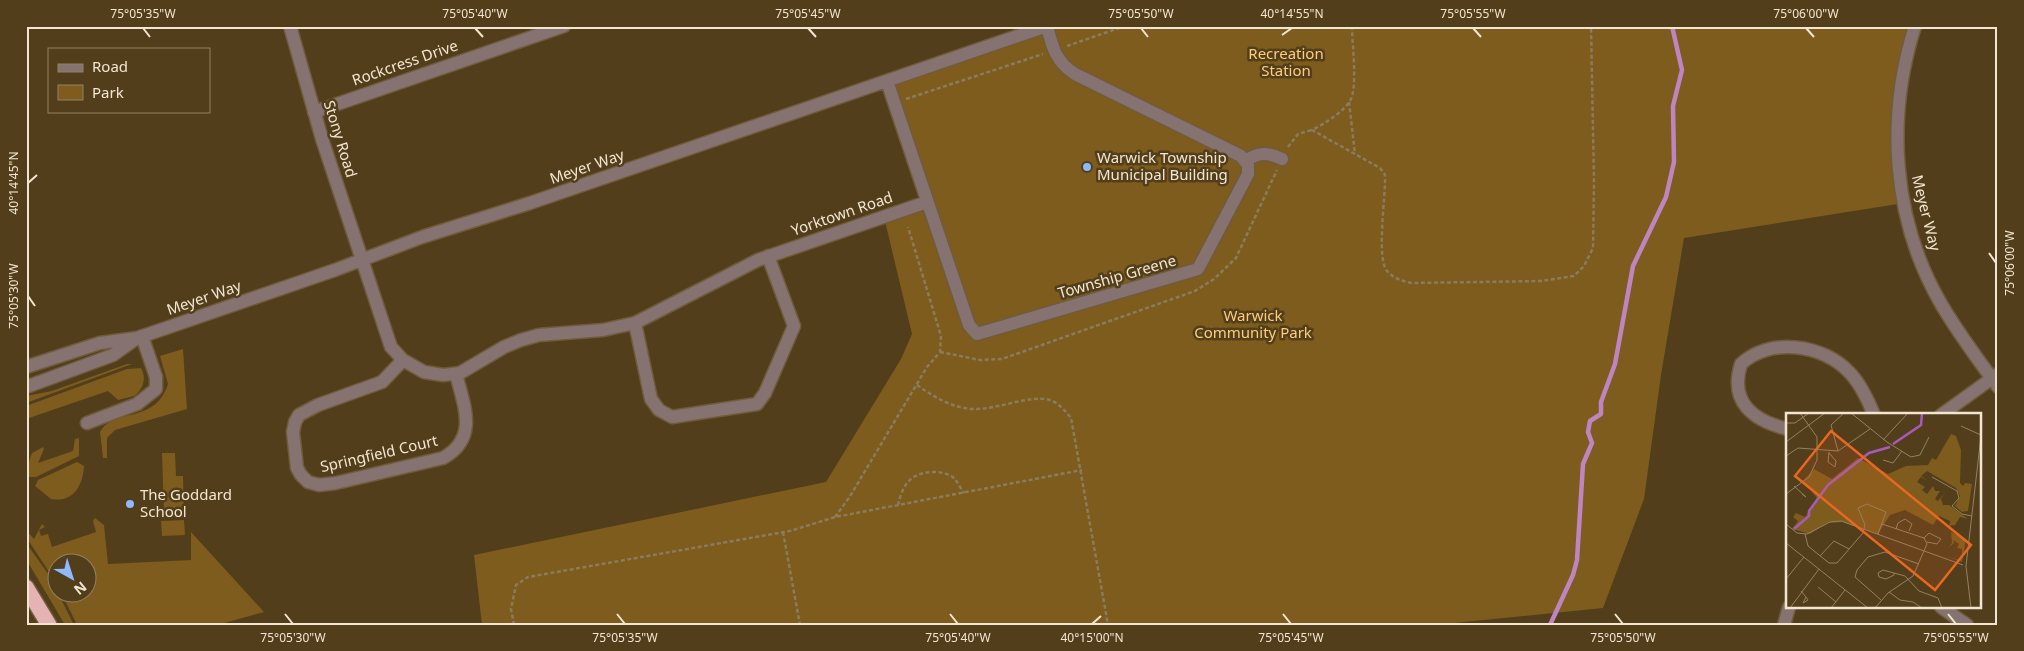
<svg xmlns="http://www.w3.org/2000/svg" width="2024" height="651" font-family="'Noto Sans',sans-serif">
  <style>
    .green { fill: #7d5c1d }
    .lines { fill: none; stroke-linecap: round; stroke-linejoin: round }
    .stream { stroke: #be85c0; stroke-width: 4.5 }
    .minor-casing { stroke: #6f5c3b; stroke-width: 15 }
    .highway-casing { stroke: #6f5c3b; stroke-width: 18 }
    .path { stroke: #8c7b5d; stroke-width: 2.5; stroke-dasharray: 4 2.5; stroke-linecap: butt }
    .minor { stroke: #877272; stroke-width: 12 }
    .highway { stroke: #e5b3b3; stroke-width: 15 }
    .ticks { fill: none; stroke: #f2e6d2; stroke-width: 2 }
    .poi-dot { fill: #8eb9fd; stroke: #523e1a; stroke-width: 2 }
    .labels { text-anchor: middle; stroke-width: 5; stroke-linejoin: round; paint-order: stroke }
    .park-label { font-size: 15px; fill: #fdcd7c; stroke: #523e1a }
    .street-label { font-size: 15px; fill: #f2e6d2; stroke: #523e1a }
    .poi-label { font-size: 15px; fill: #f2e6d2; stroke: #523e1a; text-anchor: start }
    .inset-river { fill: none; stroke: #a75bb9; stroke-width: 2.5 }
    .inset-road { fill: none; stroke: #928164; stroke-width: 1 }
    .view { fill: #e96720; fill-opacity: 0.15; stroke: #e96720; stroke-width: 2.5 }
    .inset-edge { fill: none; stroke: #f2e6d2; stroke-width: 2.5 }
    .neatline { fill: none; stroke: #f2e6d2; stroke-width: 2 }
    .ticks-label { font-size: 12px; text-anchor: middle; fill: #f2e6d2 }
  </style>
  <rect width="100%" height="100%" fill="#523e1a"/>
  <path class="green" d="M1047,26h868l-14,49 3,128 -220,35 -23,137 -17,124 -41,109 -169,17h-952l-8,-70 352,-73 75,-123 11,-25 -28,-117 42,-15 -39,-121z
    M183,349l4,60 -72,21 -8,8v20h-4l-3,-26c14,-25 55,-7 68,-48l-8,-28z
    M127,364h5l-106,39v-7l26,-5z
    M141,368c6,10 2,22 -7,28l-16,4 -10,-9 -82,28v-13l101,-37z
    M79,438v18l-43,21h-7l-2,-10 5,-14 11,-6 1,2 -6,14 35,-12 2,-12z
    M162,453h13l1,23h7l1,37h-20z
    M77,462l7,4c-1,20 -11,37 -33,33l-16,-13 3,-6z
    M95,518l9,7 4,39 83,-4v-28l73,80 -47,13h-140l-15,-31h26v-30h-30l-1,20 -31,-47v-7l8,9 8,-15 3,3 -6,3 2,6 7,-2 4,13 44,-15 -3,-11z
    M184,520l1,15 -23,1 -1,-15z
    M26,543l23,32 25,50h-9l-39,-66z"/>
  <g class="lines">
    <path class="stream" d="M1550,625l23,-50 4,-15 6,-96 9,-21 -4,-11 2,-11 11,-7v-12l14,-38 18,-98 33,-69 8,-35 -1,-56 9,-36 -10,-44"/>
    <g class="minor-casing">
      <path id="minor" d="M290,26l32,113 69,208 12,13 21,12 19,3 17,-2 44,-26 17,-7 18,-5 64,-5 32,-7 123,-63 169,-58
        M1915,26c-29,91 -23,192 25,276 17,30 38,57 58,85
        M887,81l82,244 8,9 221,-65 50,-95v-9l-7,-9 -166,-82c-19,-12 -23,-27 -28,-48
        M314,112l250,-86
        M1245,161c14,-9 22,-9 37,-2
        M635,323l16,76 8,11 13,7 85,-13 8,-11 29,-67 -26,-70
        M403,360l-21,22 -64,23 -19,10 -4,7 -2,10 4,36 4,7 7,7 11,3 17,-2 107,-25c36,-20 21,-52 13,-84
        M26,367l74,-24 37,-5 198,-68 87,-33 108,-34 517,-177
        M26,387l87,-32 24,-17
        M1941,415l57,-41
        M87,423l50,-19 19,-15v-12l-14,-41
        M1788,429c-35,-8 -59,-27 -47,-65 28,-27 82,-20 108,8 11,11 19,28 25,43
        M1941,607l26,18
        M1784,625l5,-18"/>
    </g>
    <g class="highway-casing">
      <path id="highway" d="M26,587l23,38"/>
    </g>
    <path class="path" d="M1352,26c0,18 6,62 -2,75 -8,12 -26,23 -38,29l68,38 5,7c1,20 -9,83 2,96 6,7 15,10 24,12l130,-2 33,-5 10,-10 9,-18 1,-66 -3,-156
      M1067,46l58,-20
      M906,99l137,-45
      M1349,102l6,52
      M1288,147l10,-13 14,-4
      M940,352l40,8 22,-1 193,-68 19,-12 22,-21 41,-88
      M917,385c17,12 35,23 56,24 24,1 58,-15 77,-9 9,3 15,11 21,18l37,207
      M898,505c2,-8 5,-19 12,-25 10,-10 35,-11 45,-1 3,4 6,10 9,14
      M835,517l14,-19 78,-131 13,-15 1,-16 -33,-109
      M783,532l17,93
      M514,625l-3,-16 5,-24 12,-8 262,-46 45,-14 247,-47"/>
    <use href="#minor" class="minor"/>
    <use href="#highway" class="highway"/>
  </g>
  <path class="ticks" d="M143,28l7,9M475,28l8,9M808,28l8,9M1141,28l7,9M1473,28l8,9M1806,28l8,9M1282,35l10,-7M28,183l9,-8M1989,253l7,10M28,296l7,10M285,614l8,10M617,614l8,10M950,614l8,10M1283,614l8,10M1615,614l8,10M1948,614l8,10M1092,624l9,-8"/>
  <g class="poi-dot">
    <circle cx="1087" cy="167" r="5"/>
    <circle cx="130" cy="504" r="5"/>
  </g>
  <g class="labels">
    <g class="park-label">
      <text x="1286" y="59">Recreation<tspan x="1286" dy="17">Station</tspan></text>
      <text x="1253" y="321">Warwick<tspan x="1253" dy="17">Community Park</tspan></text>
    </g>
    <g class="street-label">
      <text transform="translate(405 63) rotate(-19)" y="5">Rockcress Drive</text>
      <text transform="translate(340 139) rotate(73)" y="5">Stony Road</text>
      <text transform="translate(587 167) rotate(-19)" y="5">Meyer Way</text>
      <text transform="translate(1926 213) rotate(76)" y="5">Meyer Way</text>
      <text transform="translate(842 214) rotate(-19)" y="5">Yorktown Road</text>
      <text transform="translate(1117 277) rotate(-16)" y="5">Township Greene</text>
      <text transform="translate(204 298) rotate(-19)" y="5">Meyer Way</text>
      <text transform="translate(379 454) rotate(-13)" y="5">Springfield Court</text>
    </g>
    <g class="poi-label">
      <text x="1097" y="163">Warwick Township<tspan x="1097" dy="17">Municipal Building</tspan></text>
      <text x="140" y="500">The Goddard<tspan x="140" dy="17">School</tspan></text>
    </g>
  </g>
  <g transform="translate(1786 413)">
    <rect width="195" height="195" fill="#523e1a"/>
    <path d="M165,21l5,2 5,14 -1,33 3,3 2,-3 7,1 -4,27 -6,1 -7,-6 5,-10 -4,-8 -29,-17 -6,5 7,5 -7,-4 -4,5 8,5 -3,3 5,4 6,-8 2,5h5l-5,8 3,2 7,-8 -4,6 2,6h6l19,14 -8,-2 -5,8 -6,1 1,-5 -11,-5 -6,9 -28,-15 -15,5 -12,19 -35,-12 -16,1 -17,11 -18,-5 6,-8 -5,-4 3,-4 9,4 12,-19 -14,-17 11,-12 18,10 26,-21 30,16 18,-8 22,-1 4,-7 4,2zM165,119l15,7 -4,23 -16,-6 13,4 3,-2v-9l-5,-1 2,-4 -6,-4 1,3 -6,5 4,-5z" fill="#7d5c1d"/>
    <path class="inset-river" d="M107,31l28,-19 1,-12M8,116l15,-13v-5l19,-26 41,-32 21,-6"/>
    <path class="inset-road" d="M65,0l36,29 24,15 9,-2 9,-18M0,10h9l14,-10M175,13l20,9M97,27l25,-27M0,29l39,-29M52,38l-7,-26 13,-12M43,39l-1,10 7,5 1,-6 -7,-8M0,43l12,-8 40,3 32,-22M97,47l10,3 9,-12M146,64l25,14 2,7 -7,8 10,8 10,2M8,73l12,11 -4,-3M0,81l23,-17 8,-17v-23l-17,-24M0,111l11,9 10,1 23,-12 11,-1 122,44M110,116l2,-6 7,-4 7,5 -3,7M19,121l3,12 21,17h8l26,-30 2,-8 -7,-17 9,-4 19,8 -8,22M138,125l5,-5 12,6 -4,5 -10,-2M0,130l82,65M34,143l14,-15 15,8M97,157l11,3v2l-8,4 -7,-2 -1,-4zM108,160l11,3 14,15 19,7 4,10M0,166l18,-22M32,174l18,15M15,178l5,6 -3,6 5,-3 -2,-3M103,179l11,8 13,2 9,6M95,187l-26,-23 2,-7 11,-13 17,-5 34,12M4,195l29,-39M45,195l14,-18M89,195l13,-15 25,-17 14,-32 -3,-6 -42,-14M185,195l-5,-42 15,-130"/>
    <path class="view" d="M45,18l140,114 -36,45 -140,-114z"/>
    <rect width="195" height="195" class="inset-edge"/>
  </g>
  <rect width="2024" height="651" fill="none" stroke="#523e1a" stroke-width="55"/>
  <rect x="48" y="48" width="162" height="65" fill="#523e1a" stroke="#928164"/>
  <rect x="58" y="64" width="25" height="8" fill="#877272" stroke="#928164"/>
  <text x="92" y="72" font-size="15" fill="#f2e6d2">Road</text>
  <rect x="58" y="85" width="25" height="15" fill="#7d5c1d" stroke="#928164"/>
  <text x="92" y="98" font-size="15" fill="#f2e6d2">Park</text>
  <g transform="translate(72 578) rotate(141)"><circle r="24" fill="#523e1a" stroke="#928164"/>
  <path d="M0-4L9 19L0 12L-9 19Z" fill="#8eb9fd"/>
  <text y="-8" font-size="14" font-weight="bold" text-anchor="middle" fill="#f2e6d2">N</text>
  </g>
  <rect x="28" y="28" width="1968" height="596" class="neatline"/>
  <g class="ticks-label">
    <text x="143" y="18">75°05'35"W</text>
    <text x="475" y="18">75°05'40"W</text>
    <text x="808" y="18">75°05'45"W</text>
    <text x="1141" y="18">75°05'50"W</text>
    <text x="1292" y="18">40°14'55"N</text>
    <text x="1473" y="18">75°05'55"W</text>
    <text x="1806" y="18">75°06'00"W</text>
    <text transform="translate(14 183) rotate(-90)" y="4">40°14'45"N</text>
    <text transform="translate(2010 263) rotate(-90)" y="4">75°06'00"W</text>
    <text transform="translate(14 296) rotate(-90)" y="4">75°05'30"W</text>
    <text x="293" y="642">75°05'30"W</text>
    <text x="625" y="642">75°05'35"W</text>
    <text x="958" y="642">75°05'40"W</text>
    <text x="1092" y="642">40°15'00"N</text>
    <text x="1291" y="642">75°05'45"W</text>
    <text x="1623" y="642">75°05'50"W</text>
    <text x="1956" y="642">75°05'55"W</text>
  </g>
</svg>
